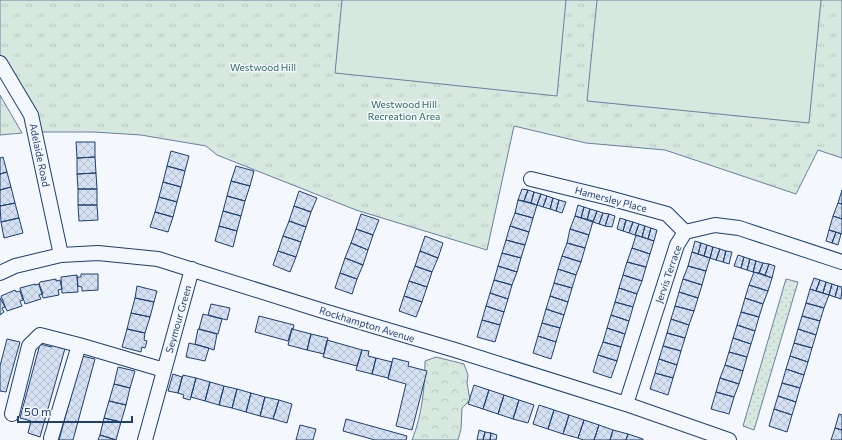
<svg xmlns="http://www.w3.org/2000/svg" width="842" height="440" font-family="Commissioner,sans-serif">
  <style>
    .grass { fill: url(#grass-dots); stroke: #687fa3 }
    .forest { fill: url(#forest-crowns); stroke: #687fa3 }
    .park { fill: url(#park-tufts); stroke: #687fa3 }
    .pitch { fill: #d7e8df; stroke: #687fa3 }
    .building { fill: url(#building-cross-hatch); stroke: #1d3f73 }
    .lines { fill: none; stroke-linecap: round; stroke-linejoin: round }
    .minor-casing { stroke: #1d3f73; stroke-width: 16 }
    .minor { stroke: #f4f7fb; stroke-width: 14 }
    .labels { text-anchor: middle; stroke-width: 3; stroke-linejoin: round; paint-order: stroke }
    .park-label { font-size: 10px; fill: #2c6c60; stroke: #f4f7fb }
    .street-label { font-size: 10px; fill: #1d3f73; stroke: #f4f7fb }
  </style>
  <defs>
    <pattern id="grass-dots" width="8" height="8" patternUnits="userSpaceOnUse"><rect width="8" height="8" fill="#d7e8df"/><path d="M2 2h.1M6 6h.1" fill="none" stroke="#b8c8c3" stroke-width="1.8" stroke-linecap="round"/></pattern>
    <pattern id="forest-crowns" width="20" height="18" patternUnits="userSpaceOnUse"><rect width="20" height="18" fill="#d7e8df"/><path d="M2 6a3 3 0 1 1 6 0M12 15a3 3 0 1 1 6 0" fill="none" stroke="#b8c8c3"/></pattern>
    <pattern id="park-tufts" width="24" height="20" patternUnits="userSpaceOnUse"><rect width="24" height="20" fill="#d7e8df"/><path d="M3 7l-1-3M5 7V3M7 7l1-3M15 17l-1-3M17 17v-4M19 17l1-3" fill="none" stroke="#b8c8c3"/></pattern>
    <pattern id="building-cross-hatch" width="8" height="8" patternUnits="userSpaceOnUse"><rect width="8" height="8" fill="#d5e0f0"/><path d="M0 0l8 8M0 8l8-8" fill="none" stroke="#b6c1d1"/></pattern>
  </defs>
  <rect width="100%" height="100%" fill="#f4f7fb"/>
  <path class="grass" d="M786,279l12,3 -44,148 -11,-4z"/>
  <path class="forest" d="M436,357l28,7 4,11 -1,8 3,17 -8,8 -1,21 -3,11h-46c10,-25 13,-53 13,-79z"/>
  <path class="park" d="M0,0h842v158l-24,-8 -22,44 -131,-44 -79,-7 -72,-17 -27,124 -131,-40 -139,-55 -11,-9 -65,-11 -47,-3h-59l-35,-69z
    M0,95l22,38 -22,2z"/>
  <path class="pitch" d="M342,0h224l-9,96 -222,-23z
    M597,0h224l-12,123 -222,-22z"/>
  <path class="building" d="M76,142h19v15l-18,1z
    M171,151l18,5 -4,15 -18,-5z
    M3,157l4,15 -7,2v-16z
    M95,157l1,16 -19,1v-16z
    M167,166l18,5 -4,16 -18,-5z
    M236,166l18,5 -4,15 -19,-5z
    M7,172l4,15 -11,3v-16z
    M96,173l1,16h-19l-1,-15z
    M231,181l19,5 -5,15 -18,-5z
    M163,182l18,5 -4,15 -18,-5z
    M11,187l4,16 -15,3v-16z
    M78,189h19v16h-19z
    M522,189l6,1 -4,11 -6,-1z
    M528,190l6,2 -3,11 -7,-2z
    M842,190v14l-4,-1z
    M299,191l18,7 -6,14 -17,-6z
    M534,192l7,2 -4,11 -6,-2z
    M541,194l6,2 -4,11 -6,-2z
    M227,196l18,5 -4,15 -18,-5z
    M547,196l6,2 -3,11 -7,-2z
    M159,197l18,5 -4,15 -18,-5z
    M553,198l6,2 -3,11 -6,-2z
    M518,200l19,5 -4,13 -18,-5z
    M559,200l7,2 -4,11 -6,-2z
    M15,203l4,15 -18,4 -1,-16z
    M838,203l4,1v15l-9,-3z
    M78,205h19l1,15 -19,1z
    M578,205l6,2 -3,11 -6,-2z
    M294,206l17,6 -5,15 -17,-6z
    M584,207l6,2 -3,11 -6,-2z
    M590,209l7,2 -4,11 -6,-2z
    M223,211l18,5 -4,15 -18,-5z
    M597,211l6,2 -4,11 -6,-2z
    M155,212l18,5 -5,15 -18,-5z
    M515,213l18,5 -4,14 -19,-6z
    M603,213l6,1 -4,12 -6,-2z
    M361,214l18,6 -6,15 -17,-6z
    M609,214l6,2 -3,11 -7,-1z
    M575,216l18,5 -4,14 -19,-6z
    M833,216l9,3v15l-13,-4z
    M19,218l4,15 -19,5 -3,-16z
    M620,218l6,2 -3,11 -6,-2z
    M626,220l7,2 -4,11 -6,-2z
    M289,221l17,6 -5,15 -18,-6z
    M633,222l6,2 -4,11 -6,-2z
    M639,224l6,2 -3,11 -7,-2z
    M219,226l18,5 -4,16 -18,-6z
    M510,226l19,6 -4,13 -19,-5z
    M645,226l6,2 -3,11 -6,-2z
    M651,228l6,2 -3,11 -6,-2z
    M356,229l17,6 -5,15 -17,-7z
    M570,229l19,6 -4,13 -18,-5z
    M829,230l7,2 -4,11 -6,-2z
    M836,232l5,2 -3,11 -6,-2z
    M636,235l18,6 -4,13 -18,-6z
    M283,236l18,6 -5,15 -18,-6z
    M425,236l18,7 -5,15 -18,-7z
    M506,240l19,5 -4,13 -19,-5z
    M695,241l6,2 -3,11 -6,-2z
    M351,243l17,7 -5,15 -18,-7z
    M567,243l18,5 -4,14 -19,-6z
    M701,243l6,2 -3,11 -6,-2z
    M707,245l6,2 -3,11 -6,-2z
    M713,247l7,2 -4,11 -6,-2z
    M632,248l18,6 -4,13 -19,-5z
    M720,249l6,2 -3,11 -7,-2z
    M278,251l18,6 -6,15 -17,-7z
    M420,251l18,7 -6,14 -17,-6z
    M726,251l6,1 -3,12 -6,-2z
    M692,252l18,6 -4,13 -18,-5z
    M502,253l19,5 -4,14 -19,-6z
    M738,255l6,2 -3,11 -7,-2z
    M562,256l19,6 -5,13 -18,-6z
    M744,257l6,2 -3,11 -6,-2z
    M345,258l18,7 -6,14 -17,-6z
    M750,259l6,2 -3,11 -6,-2z
    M756,261l7,2 -4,10 -6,-1z
    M627,262l19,5 -4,14 -19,-6z
    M763,263l6,1 -4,11 -6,-2z
    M769,264l6,2 -3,12 -7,-3z
    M415,266l17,6 -5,15 -18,-6z
    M498,266l19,6 -5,13 -18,-5z
    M688,266l18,5 -4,14 -19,-6z
    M558,269l18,6 -4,13 -18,-5z
    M754,272l18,6 -4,13 -19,-6z
    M340,273l17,6 -5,15 -17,-6z
    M81,274h17v16l-16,1v-4l-4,-1 -1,-9h4z
    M77,275l1,17 -16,1 -1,-16z
    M623,275l19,6 -5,13 -18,-6z
    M814,278l6,2 -4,11 -6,-2z
    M56,279v2l4,-1 2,9 -4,1 1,5 -16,3 -4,-14 1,-2z
    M683,279l19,6 -4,13 -19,-6z
    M494,280l18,5 -4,14 -18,-6z
    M820,280l6,2 -3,11 -7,-2z
    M409,281l18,6 -5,15 -18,-6z
    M826,282l6,2 -3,11 -6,-2z
    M554,283l18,5 -4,14 -18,-6z
    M35,284v1l4,-1 4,10 -4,1 2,4 -16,5 -5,-16z
    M832,284l6,2 -3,11 -6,-2z
    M749,285l19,6 -5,13 -18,-6z
    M137,286l20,5 -3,11 -19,-4z
    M838,286l4,1 -1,12 -6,-2z
    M619,288l18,6 -4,13 -18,-5z
    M810,289l19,6 -5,13 -18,-5z
    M15,290l1,2 4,-1 3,9 -3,1 2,5 -15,5 -6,-15z
    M679,292l19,6 -4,13 -19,-5z
    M490,293l18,6 -4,13 -18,-6z
    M404,296l18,6 -6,15 -17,-6z
    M550,296l18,6 -4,13 -18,-6z
    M0,298l5,9 -3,1 2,4 -4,3z
    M135,298l19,4 -4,15 -19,-4z
    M745,298l18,6 -4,13 -18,-5z
    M615,302l18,5 -4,14 -18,-6z
    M806,303l18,5 -4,13 -18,-5z
    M211,304l19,4 -3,12 -19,-5z
    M486,306l18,6 -4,13 -18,-5z
    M675,306l19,5 -5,14 -18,-6z
    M546,309l18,6 -4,13 -18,-5z
    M741,312l18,5 -4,14 -18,-6z
    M131,313l19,4 -5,16 -18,-4z
    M203,314l19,5 -4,15 -19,-5z
    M611,315l18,6 -4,13 -18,-6z
    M259,316l35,9 -1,4 -1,-1 -4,13 -33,-9z
    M802,316l18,5 -4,14 -18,-6z
    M671,319l18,6 -4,13 -18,-5z
    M482,320l18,5 -5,17 -18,-5z
    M542,323l18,5 -4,14 -18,-6z
    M737,325l18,6 -4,13 -18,-6z
    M607,328l18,6 -4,13 -18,-5z
    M127,329l18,4 -1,7 3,1 -2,7 -3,-1 -1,5 -19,-5z
    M198,329l19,5 -3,16 -19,-6z
    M292,329l19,5 -4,16 -19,-5z
    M798,329l18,6 -4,13 -18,-5z
    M667,333l18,5 -4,13 -18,-5z
    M311,334l17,4 -4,16 -17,-4z
    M538,336l18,6 -5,17 -18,-6z
    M733,338l18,6 -4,13 -18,-5z
    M7,339l13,3 -14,50 -6,-1v-25z
    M327,340l35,10 -5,16 -34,-9z
    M53,341l13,4 -26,92 -12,-4 3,-12 -11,-3 20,-74 11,3z
    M603,342l18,5 -4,14 -19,-6z
    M189,343l20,5 -4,13 -19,-4z
    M794,343l18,5 -4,14 -18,-6z
    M663,346l18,5 -4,14 -18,-6z
    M362,350l7,1 -1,5 8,2 -4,16 -16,-4z
    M729,352l18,5 -4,14 -18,-6z
    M598,355l19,6 -6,17 -18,-6z
    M82,356l13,3 -22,81h-14z
    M790,356l18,6 -4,13 -18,-6z
    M376,358l16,4 -4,16 -16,-4z
    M393,358l16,4 -1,4 19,5 -15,59 -16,-4 10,-42 -18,-5z
    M659,359l18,6 -4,13 -18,-5z
    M725,365l18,6 -4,13 -19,-6z
    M118,367l17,4 -5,17 -16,-4z
    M786,369l18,6 -4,13 -18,-5z
    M655,373l18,5 -5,17 -18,-6z
    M173,374l9,3 -4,16 -10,-2z
    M183,375l13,3 -6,22 -7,-2 1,-3 -6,-2z
    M196,378l14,4 -5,19 -14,-4z
    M720,378l19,6 -5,13 -18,-5z
    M210,382l14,4 -5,19 -14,-4z
    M782,383l18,5 -4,14 -18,-6z
    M114,384l16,4 -4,17 -17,-4z
    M474,385l15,5 -6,19 -15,-5z
    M224,386l13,3 -5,19 -13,-3z
    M237,389l14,4 -5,19 -14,-4z
    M489,390l15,5 -6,19 -15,-5z
    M716,392l18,5 -5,17 -18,-5z
    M251,393l14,4 -5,19 -14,-4z
    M504,395l15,5 -6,19 -15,-5z
    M778,396l18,6 -4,13 -18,-6z
    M265,397l14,3 -6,19 -13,-3z
    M279,400l13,4 -5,19 -14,-4z
    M519,400l15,5 -6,18 -15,-4z
    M109,401l17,4 -5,17 -17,-4z
    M539,405l15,5 -6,19 -15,-5z
    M774,409l18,6 -5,17 -18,-6z
    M554,410l15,5 -6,19 -15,-5z
    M839,414l3,1v15l-7,-2z
    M569,415l15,5 -6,18 -15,-4z
    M104,418l17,4 -5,18 -16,-5z
    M346,419l61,17 -1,4h-31l-32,-9z
    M584,420l15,5 -5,15h-11l-5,-2z
    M300,425l16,4 -3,11h-17z
    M599,425l14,5 -3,10h-16z
    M835,428l7,2v10h-11z
    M479,430l6,2 -2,8h-6z
    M613,430l15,4 -2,6h-16z
    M485,432l6,1 -1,7h-7z
    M491,433l6,2 -1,5h-6z
    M628,434l15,5v1h-17z
    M100,435l16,5h-18z"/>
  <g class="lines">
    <g class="minor-casing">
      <path id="minor" d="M0,63l31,52 30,140
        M531,179l78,19 58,16 18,18
        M0,273l15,-7 46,-11 37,-2 60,6 162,51 135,40 171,54 103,36
        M626,404l51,-159 8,-13 30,-7 24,3 103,34
        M12,414l17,-68 11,-11 39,10 85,25
        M51,438l28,-93
        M145,440l47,-171"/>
    </g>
    <use href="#minor" class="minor"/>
  </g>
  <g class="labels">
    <g class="park-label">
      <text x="263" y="71">Westwood Hill</text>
      <text x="404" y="108">Westwood Hill<tspan x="404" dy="12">Recreation Area</tspan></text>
    </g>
    <g class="street-label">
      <text transform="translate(40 155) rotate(78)" y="4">Adelaide Road</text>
      <text transform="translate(611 199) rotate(15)" y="4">Hamersley Place</text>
      <text transform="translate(668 274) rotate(-71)" y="4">Jervis Terrace</text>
      <text transform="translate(178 319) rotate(-74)" y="4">Seymour Green</text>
      <text transform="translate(367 324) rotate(17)" y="4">Rockhampton Avenue</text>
    </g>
  </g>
  <path d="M18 416v6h114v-6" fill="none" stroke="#1d3f73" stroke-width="2"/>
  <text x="24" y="416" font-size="12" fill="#1d3f73" stroke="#f4f7fb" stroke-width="3" paint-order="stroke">50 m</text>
</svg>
